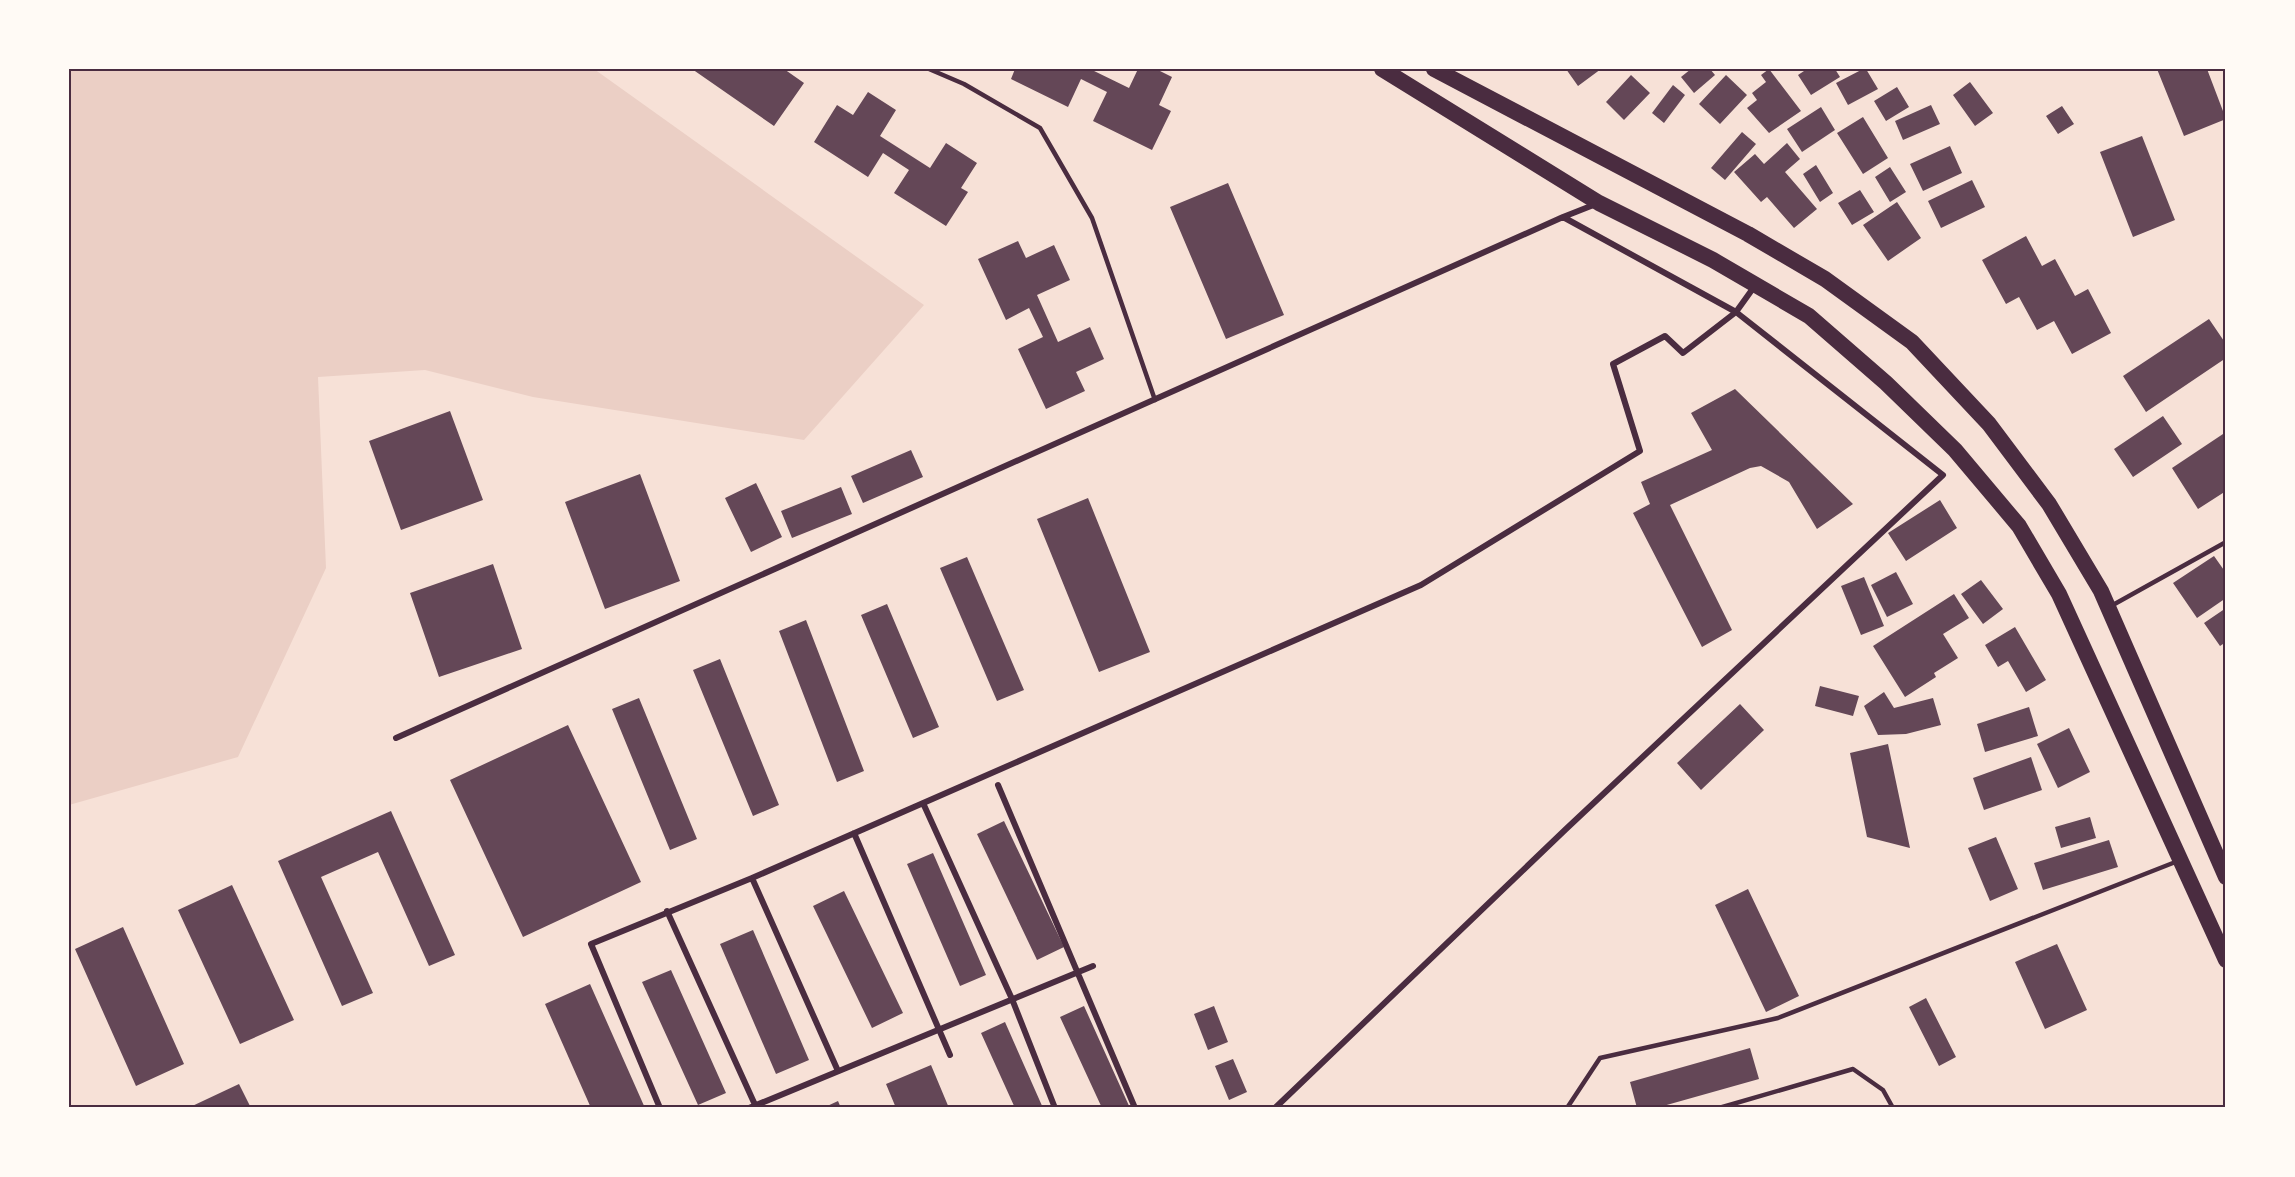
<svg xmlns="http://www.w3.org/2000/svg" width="2295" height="1177" font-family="Cabin,sans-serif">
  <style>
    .green { fill: #ebcfc5 }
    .building { fill: #644757 }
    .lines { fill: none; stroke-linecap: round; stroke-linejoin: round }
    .service { stroke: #4a2c40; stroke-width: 4.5 }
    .minor { stroke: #4a2c40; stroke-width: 6 }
    .trunk { stroke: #4a2c40; stroke-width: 16 }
    .neatline { fill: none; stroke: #4a2c40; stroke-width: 2 }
  </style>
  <rect width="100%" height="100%" fill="#f7e1d7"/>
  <path class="green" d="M69,69h525l330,236 -120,135 -271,-43 -108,-27 -107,7 8,191 -88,189 -169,48z"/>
  <path class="building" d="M692,69h92l20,14 -30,43z
    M1015,69h75l39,19 9,-19h18l16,8 -13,28 12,6 -19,39 -59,-29 14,-29 -26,-13 -13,28 -57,-28z
    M1566,69h35l-23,17z
    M1691,69h19l5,6 -21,18 -13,-16z
    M1769,69l32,42 -32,22 -22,-25 10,-8 -5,-7 14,-11 -5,-7z
    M1807,69h28l5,8 -29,18 -13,-20z
    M1863,69h3l12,20 -30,16 -12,-22z
    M2157,69h50l19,50 -42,17z
    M1631,75l19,18 -26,27 -18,-18z
    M1726,75l21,20 -27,29 -21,-20z
    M1970,82l23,31 -18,13 -22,-31z
    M1673,85l12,10 -21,28 -12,-10z
    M1897,87l12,20 -23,14 -12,-20z
    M868,92l28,18 -16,26 50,32 16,-25 31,20 -16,25 7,4 -22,34 -52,-33 15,-23 -26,-17 -15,24 -54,-35 23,-37 16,10z
    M1931,105l9,19 -37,16 -8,-19z
    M2062,106l12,18 -16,10 -12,-18z
    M1821,107l14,23 -33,22 -15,-23z
    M1863,117l25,41 -25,16 -26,-41z
    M1742,132l14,12 -31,36 -14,-12z
    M2142,136l33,84 -42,17 -33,-85z
    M1787,143l13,16 -15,13 32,37 -23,19 -27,-31 -6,5 -27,-30 21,-18 9,10z
    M1950,146l12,27 -39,18 -13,-27z
    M1816,165l17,28 -13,9 -17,-28z
    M1890,167l16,25 -16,10 -15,-25z
    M1972,180l13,27 -44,21 -13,-27z
    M1228,183l56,132 -58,24 -56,-132z
    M1860,190l14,22 -22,13 -14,-22z
    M1897,202l24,36 -33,23 -25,-36z
    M2026,236l16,30 13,-7 20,37 13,-7 23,44 -39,21 -18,-33 -17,9 -18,-33 -13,7 -24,-44z
    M1018,241l8,17 28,-13 16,35 -33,15 21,47 32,-15 14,32 -28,13 9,19 -39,18 -28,-60 25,-12 -14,-29 -23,12 -28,-61z
    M2209,319l17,25v14l-80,54 -23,-36z
    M1735,389l118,115 -36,25 -28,-47 -28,-16 -11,2 -80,37 62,125 -30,17 -69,-134 17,-9 -9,-22 71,-32 -21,-37z
    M450,411l33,89 -82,30 -32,-89z
    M2163,416l19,28 -49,33 -19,-28z
    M2226,432v59l-28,18 -26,-41z
    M911,450l12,27 -60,26 -12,-27z
    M640,474l40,107 -75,28 -40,-107z
    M756,483l26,54 -31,15 -26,-54z
    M841,487l11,27 -60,24 -11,-27z
    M1088,498l62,154 -51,20 -62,-153z
    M1940,500l17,28 -51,33 -18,-28z
    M2214,556l12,17v25l-29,20 -24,-35z
    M967,557l57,133 -27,11 -57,-133z
    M493,564l29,85 -83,28 -29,-84z
    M1896,572l17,32 -26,13 -16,-32z
    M1864,577l20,49 -23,9 -20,-49z
    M1981,580l22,29 -20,15 -22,-30z
    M1954,594l15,24 -26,16 15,24 -24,15 2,4 -31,20 -32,-51z
    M887,604l52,123 -26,11 -52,-123z
    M2226,608v34l-6,4 -16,-23z
    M806,620l58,151 -27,11 -58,-151z
    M2015,627l31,53 -20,12 -18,-31 -10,6 -13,-22z
    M720,659l59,146 -26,11 -60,-146z
    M1820,686l39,10 -6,20 -38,-10z
    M1884,692l10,16 39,-10 8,27 -35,9 -28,1 -14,-29z
    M639,698l58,141 -27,11 -58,-141z
    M1740,704l24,26 -63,60 -24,-27z
    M2029,707l9,29 -53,16 -8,-28z
    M568,725l73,157 -118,55 -73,-157z
    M2069,728l21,44 -32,16 -21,-44z
    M1888,744l22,104 -43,-11 -17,-84z
    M2031,757l11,33 -58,20 -11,-32z
    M391,811l64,144 -26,11 -51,-114 -57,25 52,116 -31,13 -64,-145z
    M2090,817l6,21 -35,10 -6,-21z
    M1004,821l60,126 -27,13 -60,-126z
    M1996,837l22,52 -28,12 -22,-53z
    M2109,840l9,27 -75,23 -9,-27z
    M933,853l53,122 -26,11 -53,-122z
    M232,885l62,135 -54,24 -62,-134z
    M1748,889l51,107 -33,16 -51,-107z
    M844,891l59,122 -31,15 -59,-122z
    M123,927l61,137 -48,22 -61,-137z
    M753,930l56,130 -33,14 -56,-130z
    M2057,944l30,66 -42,19 -30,-67z
    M671,970l55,123 -28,12 -56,-123z
    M590,984l55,124h-54l-46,-104z
    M1926,998l30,59 -17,9 -30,-59z
    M1084,1006l46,102h-28l-42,-91z
    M1214,1006l14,36 -20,8 -14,-36z
    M1005,1022l38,86h-28l-34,-75z
    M1750,1048l9,31 -103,29h-19l-7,-26z
    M1233,1059l14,33 -18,8 -14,-34z
    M931,1065l18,43h-53l-10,-24z
    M239,1084l12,24h-63z
    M838,1101l3,7h-18z"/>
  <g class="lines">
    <path class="service" d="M929,69l35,15 76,44 52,90 63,182
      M2111,606l115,-64
      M1567,1108l33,-50 178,-40 400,-157
      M1719,1108l134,-39 30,21 10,18"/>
    <path class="minor" d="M1563,217l33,-13
      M396,738l1167,-521 173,95 18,-25
      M998,785l137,323
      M923,803l89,196 43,109
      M854,833l96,222
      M752,878l86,193
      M667,911l89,196
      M660,1108l-69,-164 161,-66 669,-293 219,-134 -27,-87 52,-28 18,17 53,-41 207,163 -377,354 -291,279
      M749,1108l344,-142"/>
    <path class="trunk" d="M1382,69l217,134 114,57 96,56 77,67 69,67 64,76 40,68 167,366
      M1434,69l314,165 77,45 87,63 77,82 60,80 52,87 125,286"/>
  </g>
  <rect width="2295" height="1177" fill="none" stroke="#fffaf5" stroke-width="141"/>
  <rect x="70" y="70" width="2154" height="1036" class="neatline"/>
</svg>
